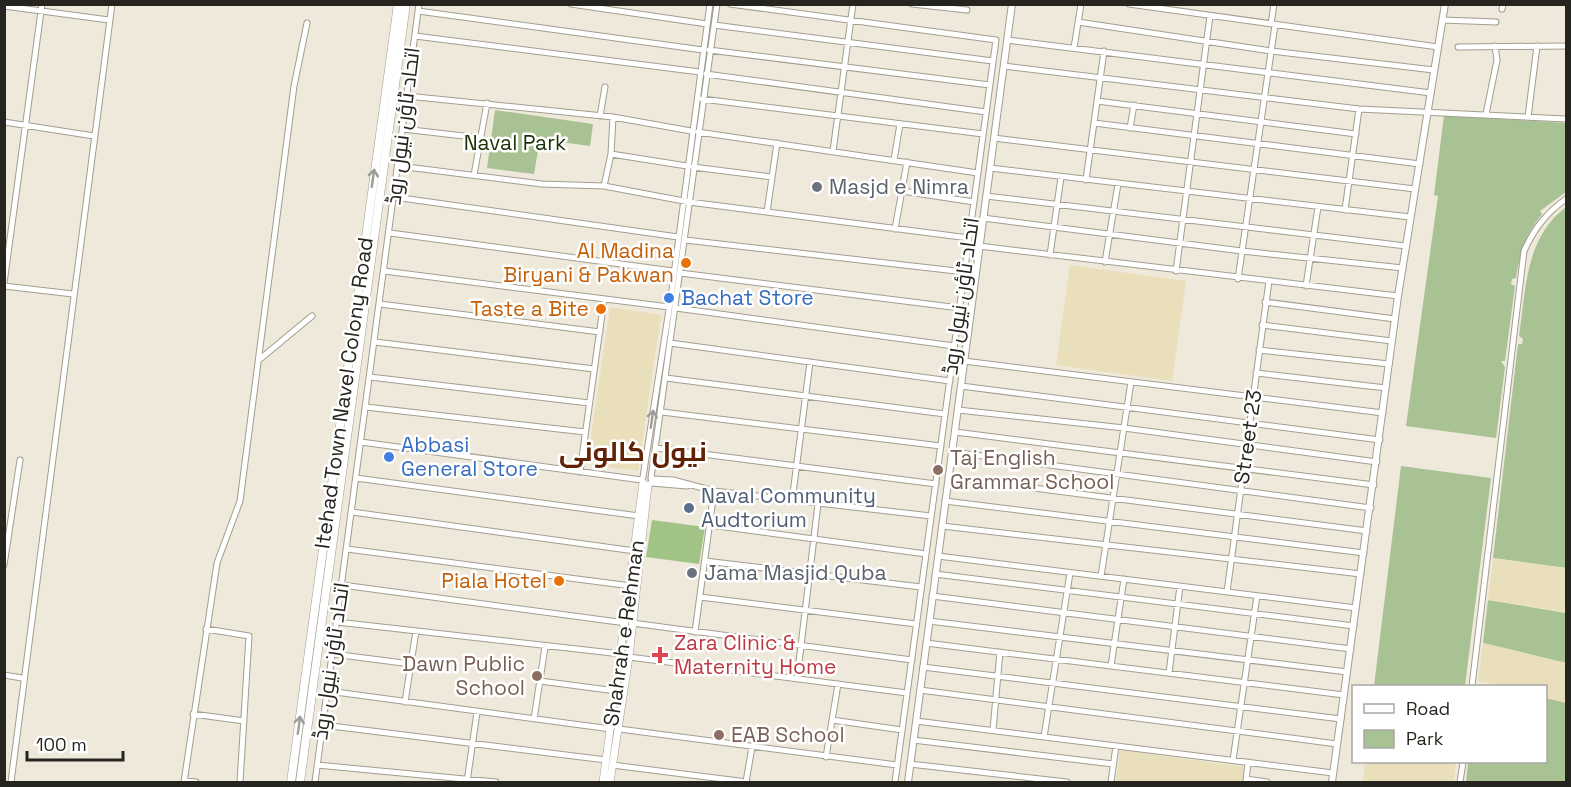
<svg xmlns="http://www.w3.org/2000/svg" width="1571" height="787" font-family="'Space Grotesk',Cairo,sans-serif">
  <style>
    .green { fill: #a8c294 }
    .forest { fill: #a1c486 }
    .sand { fill: #e9dfba }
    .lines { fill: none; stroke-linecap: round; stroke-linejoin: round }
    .minor-casing { stroke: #a29e90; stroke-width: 7 }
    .tertiary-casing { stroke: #a29e90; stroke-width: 8 }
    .secondary-casing { stroke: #a29e90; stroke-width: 8 }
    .primary-casing { stroke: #a29e90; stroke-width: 9 }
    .minor { stroke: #fff; stroke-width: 5 }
    .tertiary { stroke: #fff; stroke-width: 6 }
    .secondary { stroke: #fff; stroke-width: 7 }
    .primary { stroke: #fff; stroke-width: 8 }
    .oneway { stroke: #9d9c9a }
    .worship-dot { fill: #6b7280; stroke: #fff; stroke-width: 2 }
    .food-dot { fill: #e8710a; stroke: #fff; stroke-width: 2 }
    .shop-dot { fill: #3f7fe0; stroke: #fff; stroke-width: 2 }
    .education-dot { fill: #8d6e63; stroke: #fff; stroke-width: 2 }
    .service-dot { fill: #5c6f8a; stroke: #fff; stroke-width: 2 }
    .health-dot { fill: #e0444e; stroke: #fff; stroke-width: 2 }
    .labels { text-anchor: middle; stroke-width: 5; stroke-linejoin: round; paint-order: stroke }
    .street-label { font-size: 21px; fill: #25241e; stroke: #fff }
    .park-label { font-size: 21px; fill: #1c3205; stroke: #fff }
    .worship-label { font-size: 21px; fill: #5b616d; stroke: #fff; text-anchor: start }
    .food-label { font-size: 21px; fill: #c56008; stroke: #fff; text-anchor: end }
    .shop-label { font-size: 21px; fill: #366cbe; stroke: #fff; text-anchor: start }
    .education-label { font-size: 21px; fill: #785e54; stroke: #fff; text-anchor: start }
    .service-label { font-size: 21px; fill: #4e5e75; stroke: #fff; text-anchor: start }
    .health-label { font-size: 21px; fill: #be3a42; stroke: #fff; text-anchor: start }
    .district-label { font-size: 27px; font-weight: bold; fill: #612104; stroke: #fff }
  </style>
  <rect width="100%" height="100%" fill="#eee9da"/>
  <path class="green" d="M495,110l98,14 -3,22 -50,-7 -6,35 -47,-6z
    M1444,115l122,8v69l-26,19 2,3c-16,20 -22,38 -26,64l-4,1 -1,5 4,2 -10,75h-4l4,6 -9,71 -90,-12 32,-230 -4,-1z
    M1566,207v361l-73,-10 25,-214h4l1,-5 -4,-3c7,-47 6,-98 47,-129z
    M1401,466l90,12 -26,208h-91z
    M1488,600l78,13v50l-83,-20z
    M1566,694v88h-100l2,-20h78v-64l20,4z"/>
  <path class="forest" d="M652,520l53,7 -6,37 -53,-7z"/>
  <path class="sand" d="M1070,265l116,16 -14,100 -116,-16z
    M610,307l51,8 -23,156 -51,-7z
    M1493,558l73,10v44l-78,-12z
    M1483,643l83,20v40l-20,-5v-12h-45l-23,-5z
    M1120,750l125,17 -3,15h-126z
    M1365,762h91l-2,20h-91z"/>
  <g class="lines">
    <g class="minor-casing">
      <path id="minor" d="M571,4l136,20
        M730,4l266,36 -101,742
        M912,4l55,6
        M1129,4l309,43
        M4,6l105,14
        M1502,9l1,-5
        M418,11l285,39
        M1442,20l54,2
        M1078,22l193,29 163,19
        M1271,24l3,-20
        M714,25l279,36
        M415,36l285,36
        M1007,40l424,53
        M1458,47l108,-1
        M1074,48l7,-44
        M709,50l281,35
        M1004,66l355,43 207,10
        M706,74l280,38
        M407,96l206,21 78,14
        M702,99l281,35
        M1097,101l259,33
        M1486,114l11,-54 -2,-14
        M600,116l5,-29
        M1528,117l9,-71
        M4,122l90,14
        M1094,123l326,41
        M1130,128l4,-23
        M403,129l78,9
        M698,132l280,41
        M994,138l421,51
        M833,151l20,-147
        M611,154l76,12
        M894,160l6,-36
        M399,166l143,18 62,2 85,16 280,36
        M693,167l79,10
        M990,168l420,49
        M474,175l13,-72
        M1086,180l18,-129
        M604,186l7,-32 2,-37
        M902,191l72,11
        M986,196l420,50
        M394,197l284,40
        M1345,210l14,-101
        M767,212l10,-69
        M983,218l259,33 161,17
        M895,229l12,-67
        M390,233l283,38
        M685,240l280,32
        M979,246l419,50
        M1050,255l11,-78
        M1105,262l13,-78
        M384,271l285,36
        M1176,271l34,-255
        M680,273l280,35
        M1238,279l37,-254
        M4,283l38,-279
        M4,286l69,8
        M1306,286l12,-79
        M1265,302l130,17
        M380,304l220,28
        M676,308l278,38
        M1262,325l130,16
        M375,342l219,27
        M670,343l280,38
        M1259,350l130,14
        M260,359l52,-43
        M964,361l419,52
        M1256,373l130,15
        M370,377l219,26
        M666,378l279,36
        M961,386l419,54
        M366,407l219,25
        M958,410l166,18 253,34
        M662,412l279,34
        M955,432l419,53
        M361,442l281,38
        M656,448l280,36
        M952,452l419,56
        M580,472l24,-172
        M643,477l28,-180 39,-293
        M948,477l419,54
        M356,478l283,38
        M651,478l66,-474
        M651,479l22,1 41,11 217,25
        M651,483l36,3
        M792,501l18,-139
        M945,501l419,52
        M352,512l283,39
        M710,525l216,29
        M942,526l419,48
        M347,549l284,37
        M938,556l418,52
        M705,561l216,26
        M4,565l16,-105
        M935,574l419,52
        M1101,576l30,-194
        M342,585l284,38
        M1227,592l42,-311
        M932,596l419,53
        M700,597l216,27
        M929,621l418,51
        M337,622l284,32
        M632,623l280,37
        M206,629l43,7 -9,146
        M695,632l19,-141
        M926,643l418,52
        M333,654l78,10
        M629,657l278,36
        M1111,666l13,-87
        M923,667l418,52
        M1169,673l11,-87
        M4,675l18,3
        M797,679l21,-175
        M540,681l76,10
        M1472,686l52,-435c10,-22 22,-38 42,-52
        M920,690l417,54
        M328,691l283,38
        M405,702l11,-71
        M193,714l51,7
        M534,719l11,-72
        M832,720l70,10
        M916,721l417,52
        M323,725l283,35
        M619,729l278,36
        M993,730l7,-78
        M1044,737l26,-164
        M913,740l200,24
        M826,757l12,-73
        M1233,760l24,-164
        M910,764l157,18
        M317,765l179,17
        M612,765l135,17
        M1246,779l21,3
        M184,781l12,1
        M1246,781l2,-19
        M11,782l101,-778
        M184,782l33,-219 23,-62 54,-415 13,-63
        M315,782l104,-778
        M467,782l10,-70
        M746,782l6,-35
        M1111,782l5,-36
        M1460,782l3,-20"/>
    </g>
    <g class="tertiary-casing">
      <path id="tertiary" d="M908,782l104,-778
        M1332,782l66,-486 47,-292"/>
    </g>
    <g class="secondary-casing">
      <path id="secondary" d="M603,782l40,-299
        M610,782l19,-125 19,-172"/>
    </g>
    <g class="primary-casing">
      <path id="primary" d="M291,782l107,-778
        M300,782l106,-778"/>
    </g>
    <use href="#minor" class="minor"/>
    <use href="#tertiary" class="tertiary"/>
    <use href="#secondary" class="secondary"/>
    <use href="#primary" class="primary"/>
  </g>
  <defs><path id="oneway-shaft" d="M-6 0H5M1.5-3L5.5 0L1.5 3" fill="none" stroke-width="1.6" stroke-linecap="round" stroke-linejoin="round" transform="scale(1.5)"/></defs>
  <g class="oneway">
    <use href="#oneway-shaft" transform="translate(373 178) rotate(-82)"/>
    <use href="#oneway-shaft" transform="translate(652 419) rotate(-82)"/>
    <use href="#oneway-shaft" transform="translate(299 725) rotate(-82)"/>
  </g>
  <g class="worship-dot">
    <circle cx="817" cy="187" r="6"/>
    <circle cx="692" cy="573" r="6"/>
  </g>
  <g class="food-dot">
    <circle cx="686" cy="263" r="6"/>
    <circle cx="601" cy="309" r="6"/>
    <circle cx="559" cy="581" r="6"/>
  </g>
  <g class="shop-dot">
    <circle cx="669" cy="298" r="6"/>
    <circle cx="389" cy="457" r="6"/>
  </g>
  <g class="education-dot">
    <circle cx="938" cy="470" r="6"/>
    <circle cx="537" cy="676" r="6"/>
    <circle cx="719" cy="735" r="6"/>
  </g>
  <circle class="service-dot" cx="689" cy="508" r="6"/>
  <path class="health-dot" d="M657 646h6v6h6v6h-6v6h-6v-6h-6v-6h6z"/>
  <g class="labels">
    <g class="street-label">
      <text transform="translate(403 126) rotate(-83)" y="7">اتحاد ٹاؤن نیول روڈ</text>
      <text transform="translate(961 296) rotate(-82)" y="7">اتحاد ٹاؤن نیول روڈ</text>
      <text transform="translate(344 393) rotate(-82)" y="7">Itehad Town Navel Colony Road</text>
      <text transform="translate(1248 437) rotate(-82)" y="7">Street 23</text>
      <text transform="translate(624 633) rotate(-82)" y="7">Shahrah e Rehman</text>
      <text transform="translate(331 661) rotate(-82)" y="7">اتحاد ٹاؤن نیول روڈ</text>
    </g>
    <g class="park-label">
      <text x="515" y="150">Naval Park</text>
    </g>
    <g class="worship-label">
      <text x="829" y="194">Masjd e Nimra</text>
      <text x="704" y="580">Jama Masjid Quba</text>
    </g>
    <g class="food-label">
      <text x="674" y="258">Al Madina<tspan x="674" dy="24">Biryani &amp; Pakwan</tspan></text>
      <text x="589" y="316">Taste a Bite</text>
      <text x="547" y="588">Piala Hotel</text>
    </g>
    <g class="shop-label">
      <text x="681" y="305">Bachat Store</text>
      <text x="401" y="452">Abbasi<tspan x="401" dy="24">General Store</tspan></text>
    </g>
    <g class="education-label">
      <text x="950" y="465">Taj English<tspan x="950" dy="24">Grammar School</tspan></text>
      <text x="525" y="671" text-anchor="end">Dawn Public<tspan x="525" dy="24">School</tspan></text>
      <text x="731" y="742">EAB School</text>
    </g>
    <g class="service-label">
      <text x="701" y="503">Naval Community<tspan x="701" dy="24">Audtorium</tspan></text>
    </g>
    <g class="health-label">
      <text x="674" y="650">Zara Clinic &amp;<tspan x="674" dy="24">Maternity Home</tspan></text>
    </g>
    <g class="district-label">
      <text x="633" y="461">نیول کالونی</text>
    </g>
  </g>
  <rect width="1571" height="787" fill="none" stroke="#25241e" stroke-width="12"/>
  <rect x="1352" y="685" width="195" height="78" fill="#ffffff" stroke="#a8a7a5" stroke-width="1.5"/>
  <rect x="1364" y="704" width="30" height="9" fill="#ffffff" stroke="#a8a7a5" stroke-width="1.5"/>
  <text x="1406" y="715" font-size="18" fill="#25241e">Road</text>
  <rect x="1364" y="730" width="30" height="18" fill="#a8c294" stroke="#a8a7a5" stroke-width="1.5"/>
  <text x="1406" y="745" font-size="18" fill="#25241e">Park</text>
  <path d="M27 751v9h96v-9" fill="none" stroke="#25241e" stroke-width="3"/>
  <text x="36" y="751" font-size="18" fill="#25241e" stroke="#ffffff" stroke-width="4.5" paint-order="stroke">100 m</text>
</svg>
